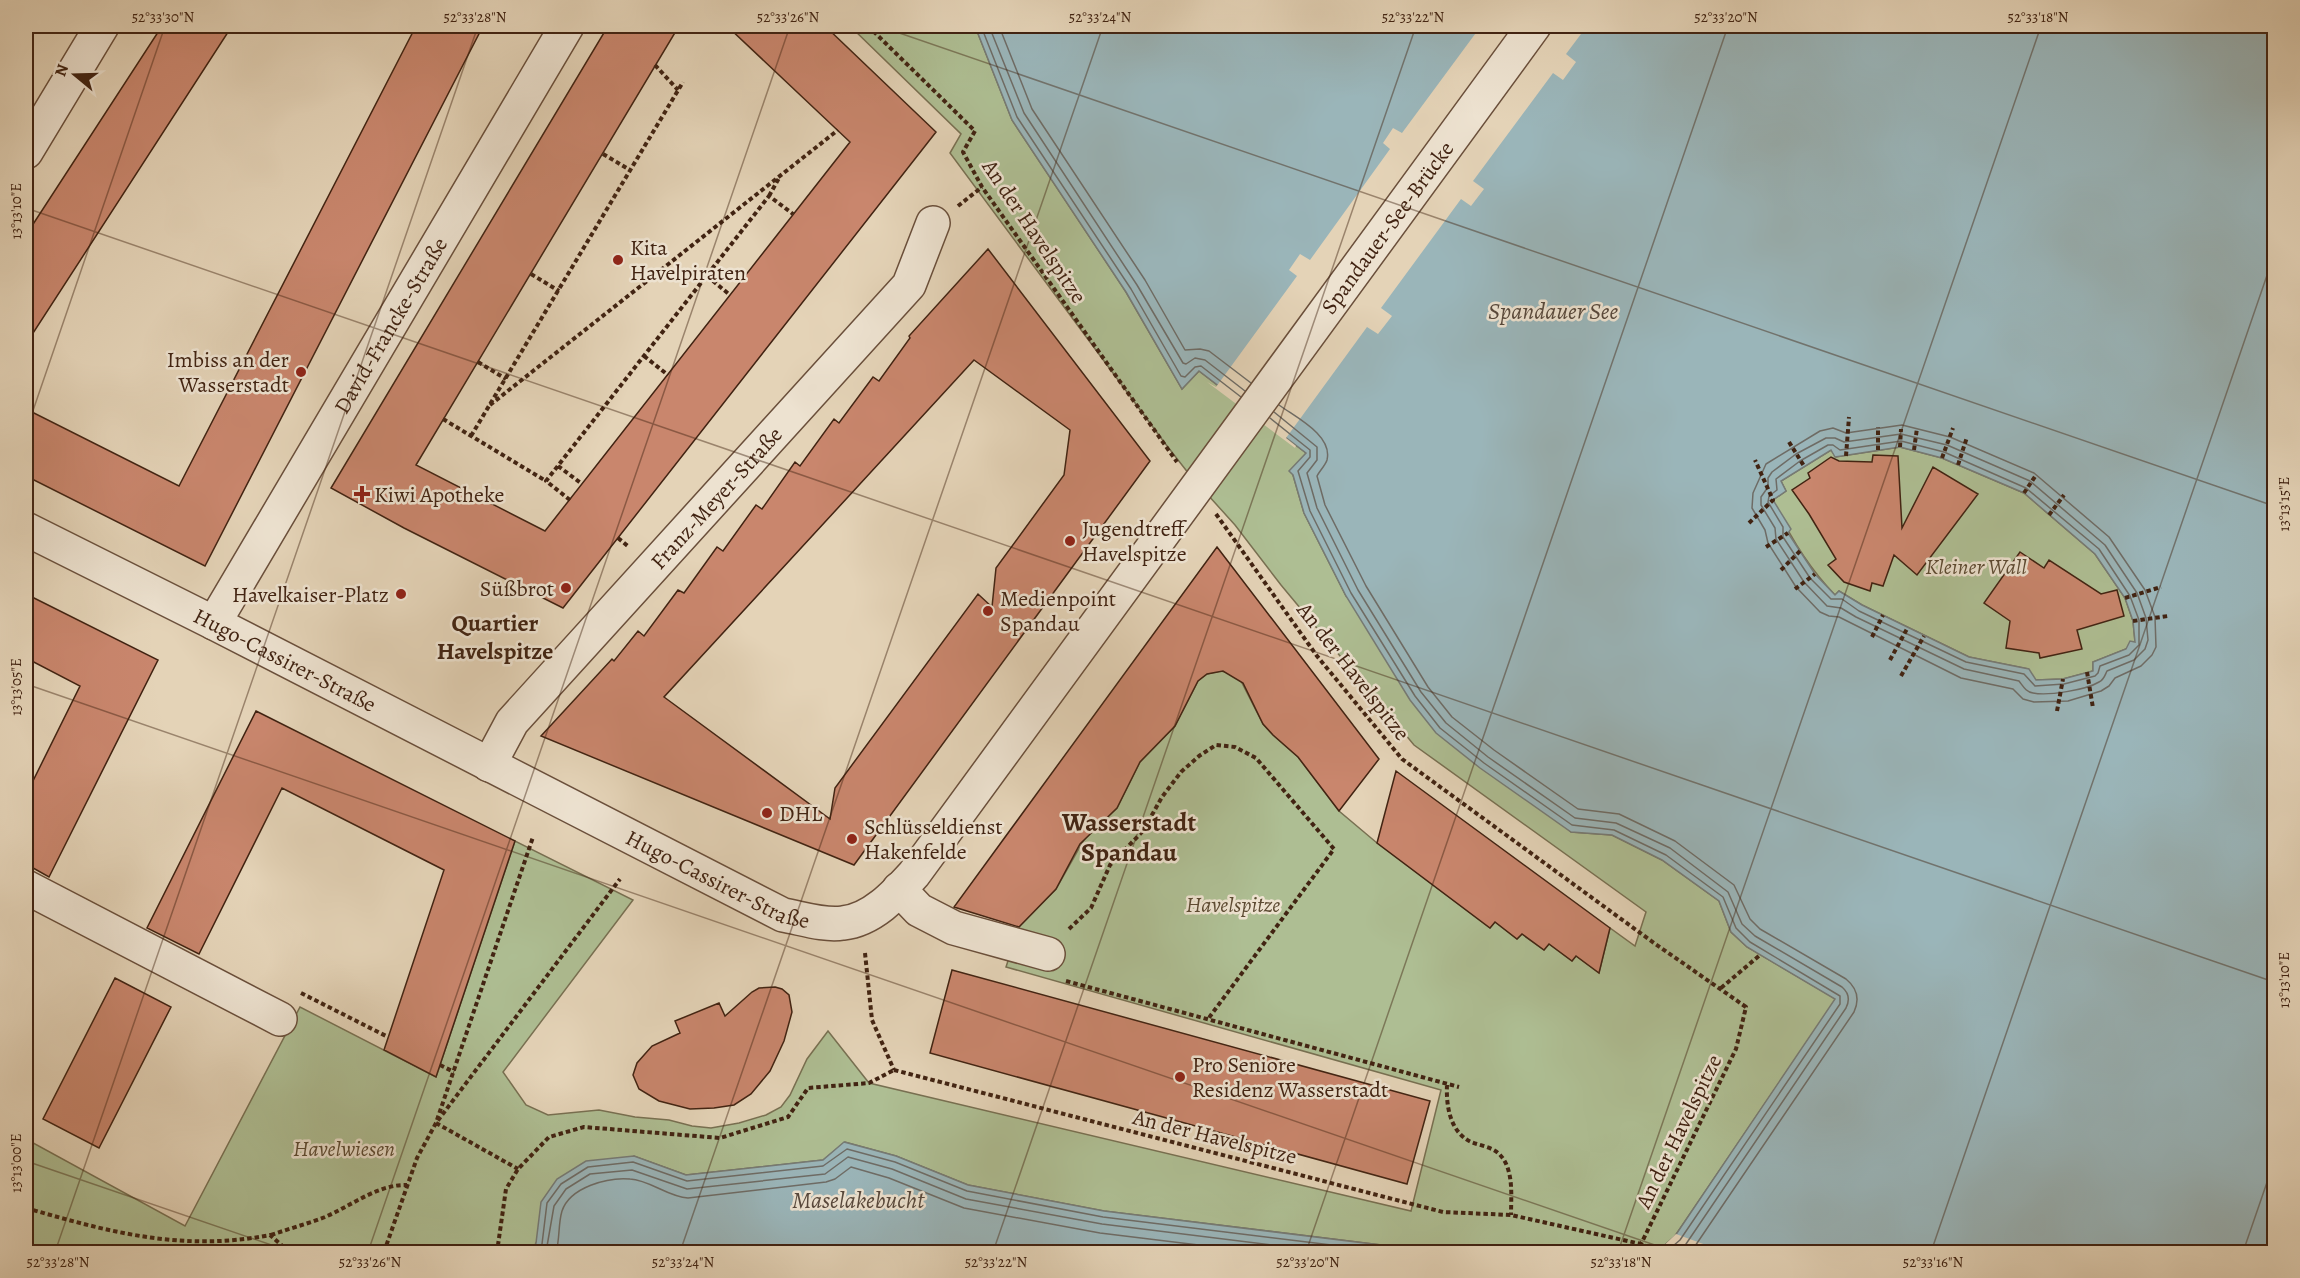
<svg xmlns="http://www.w3.org/2000/svg" width="2300" height="1278" font-family="Alegreya,serif">
  <style>
    .green { fill: #aebe93; stroke: #787052; stroke-width: 1.5 }
    .water { fill: #9ab5b9; stroke: #767b76; stroke-width: 1.5; fill-rule: evenodd }
    .pier { fill: #e4d3b7 }
    .lines { fill: none; stroke-linecap: round; stroke-linejoin: round }
    .shore { stroke: #6e6c66; stroke-width: 1.5 }
    .building { fill: #c9866d; stroke: #412312; stroke-width: 1.5; fill-rule: evenodd }
    .minor-casing { stroke: #6a4f3b; stroke-width: 36 }
    .path { stroke: #412312; stroke-width: 4; stroke-dasharray: 4.5 3; stroke-linecap: butt }
    .minor { stroke: #ede2d0; stroke-width: 33 }
    .ticks { fill: none; stroke: #412312; stroke-width: 1.5; stroke-opacity: 0.45 }
    .poi-dot { fill: #8f2418; stroke: #ede2d0; stroke-width: 2 }
    .labels { text-anchor: middle; stroke-width: 5; stroke-linejoin: round; paint-order: stroke }
    .street-label { font-size: 22px; fill: #412312; stroke: #ede2d0 }
    .poi-label { font-size: 22px; fill: #412312; stroke: #ede2d0; text-anchor: start }
    .park-label { font-size: 22px; font-style: italic; fill: #5c4a32; stroke: #ede2d0 }
    .water-label { font-size: 24px; font-style: italic; fill: #57483c; stroke: #ede2d0 }
    .neighbourhood-label { font-size: 24px; font-weight: bold; fill: #412312; stroke: #ede2d0 }
    .quarter-label { font-size: 26px; font-weight: bold; fill: #412312; stroke: #ede2d0 }
    .neatline { fill: none; stroke: #412312; stroke-width: 2 }
    .ticks-label { font-size: 15px; text-anchor: middle; fill: #412312 }
  </style>
  <rect width="100%" height="100%" fill="#e4d3b7"/>
  <filter id="stains"><feTurbulence type="fractalNoise" baseFrequency=".00333" numOctaves="4"/><feColorMatrix values="0 0 0 0 .2 0 0 0 0 .09 0 0 0 0 .02 0 0 0 .5 -.17"/></filter>
  <radialGradient id="worn" r=".72"><stop offset=".6" stop-color="#630" stop-opacity="0"/><stop offset="1" stop-color="#630" stop-opacity=".3"/></radialGradient>
  <path class="green" d="M850,26h125l37,94 114,172 56,97 17,-18 107,82 -13,22 11,38 42,83 225,236 41,3 50,25 57,41 12,31 16,15 89,52 -161,237 -18,16h-219l-334,-41 -136,-26 -72,-29 -51,-14 -22,18 -137,15 -52,-19 -98,87 -4,9h-506v-113l159,87 115,-219 136,70 79,-236 118,59 -130,172 23,33 22,10 51,-5 36,7 34,3 23,6 19,2 28,-5 27,-8 15,-8 9,-12 17,-36 21,-28 41,52 542,128 30,-121 -435,-123 13,-40 37,-38 29,-51 32,-30 23,-46 35,-36 23,-45 9,-7 13,-3 6,1 15,9 22,43 10,11 25,22 41,54 38,32 113,85 5,-6 22,17 5,-5 22,16 5,-6 23,17 4,-5 23,17 11,-45 25,18 11,-34 -232,-167 -133,-160 -46,-60 -46,-51 -25,-32 -214,-289 11,-19z
    M1900,447l42,11 82,35 71,61 30,44 8,23 2,21 -9,7 -33,13v9l-30,8 -28,1 -7,-11 -59,-12 -107,-52 -23,-14 -4,4c-27,-28 -46,-59 -62,-95l13,-9 -5,-10 50,-31 5,7z"/>
  <path class="water" d="M975,26h1299v1226h-617l18,-16 160,-237 -88,-52 -16,-15 -12,-31 -57,-41 -50,-25 -41,-3 -91,-64 -44,-35 -26,-33 -64,-104 -42,-83 -11,-38 -4,-4 17,-18 -107,-82 -17,18 -56,-97 -114,-172zM1900,447l42,11 82,35 71,61 30,44 8,23 2,21 -5,-1 -4,8 -33,13v9l-30,8 -27,1 -7,-11 -60,-12 -107,-52 -23,-14 -4,4 -20,-21 -27,-41 3,-4 -18,-29 13,-9 -5,-10 50,-31 4,7z
    M844,1142l52,14 72,29 136,26 334,41h-906l4,-9 5,-41 16,-23 29,-18 48,-5 52,19 137,-15z"/>
  <path class="pier" d="M1481,26h106l-21,28 10,8 -13,18 -10,-7 -80,108 11,8 -13,17 -10,-7 -80,109 11,8 -14,18 -11,-7 -81,111 10,8 -1,2 -88,-66 9,5 81,-111 -8,-6 11,-16 10,6 80,-111 -7,-6 10,-15 9,5z
    M1676,1234l49,18h-68z"/>
  <g class="lines">
    <path class="shore" d="M981,26l36,91 114,172 50,87 4,1 10,-10 6,-1 40,31
      M989,26l35,87 113,172 46,78 3,1 9,-6 10,2 40,31
      M999,26l33,83 113,171 40,70 15,-1 9,2 42,32
      M1279,405c16,12 54,30 48,55 -2,6 -7,10 -10,16l8,29 41,81 62,101 24,30 42,33 84,59 41,5 56,27 59,44 16,34 10,10 86,50c11,9 14,20 8,33l-163,240
      M1274,412l43,35v13l-10,13 10,35 41,82 63,102 25,31 42,34 87,61 41,5 54,25 58,44 14,32 13,12 87,51c7,6 8,13 4,21l-160,236 -9,8
      M1270,418l40,32v7l-12,14 12,40 41,82 64,103 25,32 44,35 88,62 42,5 52,25 57,42 13,31 14,14 90,54v8l-160,236 -14,12
      M1902,425l48,12 84,36 75,64 36,53 10,27 1,30 -4,8 -11,11 -26,12 -6,8 -8,5 -33,10 -34,1 -11,-3 -10,-10 -52,-11 -122,-61 -10,-1 -9,-4 -24,-25 -28,-44 -3,-13 -13,-22 1,-15 13,-29 54,-33 13,-3 13,5z
      M1901,434l46,11 83,36 75,64 32,48 9,25 2,22 -3,9 -11,11 -27,11c-2,4 -3,9 -8,11 -13,8 -51,14 -66,11 -7,-1 -10,-7 -14,-12l-55,-12 -108,-52 -15,-9 -14,-2 -23,-24 -28,-43 -1,-11 -14,-23v-8l7,-10v-9l4,-6 24,-18 30,-16h9l9,4z
      M1901,441l43,11 82,36 73,61 31,47 9,24v25l-10,10 -29,11 -2,7 -3,3 -31,8 -29,2 -11,-12 -58,-12 -107,-51 -17,-12h-11l-21,-21 -27,-41v-10l-15,-25 1,-6 8,-6 -1,-11 24,-18 28,-16h5l7,5z
      M538,1252l4,-8 5,-41 14,-19 27,-17 45,-5 54,19 136,-15 24,-17 48,13 72,29 136,26 286,35
      M546,1252l8,-46 12,-17 24,-15 42,-4 55,19 138,-15 23,-17 44,12 74,30 136,25 227,28
      M556,1252c4,-13 2,-28 6,-41 8,-24 46,-34 68,-32 20,1 38,18 58,19l138,-16 9,-3 16,-12 38,11 75,30 136,25 156,19"/>
  </g>
  <path class="building" d="M162,26h70l-206,318v-109z
    M416,26h67l-278,540 -179,-90v-67l153,77z
    M608,26h71l-263,439 129,66 305,-389 -123,-116h98l111,106 -373,476 -159,-80 -73,-40z
    M988,249l162,212 -296,404 -313,-129 71,-77 2,2 24,-30 6,5 34,-46 6,3 33,-46 6,4 33,-46 6,4 33,-47 5,4 34,-47 5,4 34,-46 6,4 31,-43 -1,-2zM974,360l96,70 -6,45 -68,93 -4,39 -14,-13 -143,194 -5,31 -166,-122z
    M1873,455l25,1 4,72 31,-61 45,27 -61,81 -23,-20 -11,31 -11,-3 -2,8 -26,-9 -16,-17 8,-6 -27,-45 -17,-24 18,-12 -2,-5 23,-16 8,4 33,1z
    M1217,547l162,212 -40,52 -41,-54 -25,-22 -10,-11 -20,-41 -20,-12 -16,3 -9,7 -23,45 -35,36 -23,46 -37,36 -24,45 -37,38 -65,-20z
    M2020,552l24,16 5,-8 52,34 16,-4 7,26 -47,14 5,19 -42,9 -1,-5 -33,-5 4,-27 -26,-18z
    M26,594l132,66 -109,217 -23,-13v-69l54,-109 -54,-28z
    M256,711l259,130 -79,236 -52,-27 60,-180 -162,-82 -83,166 -52,-26z
    M1396,771l214,157 -11,45 -23,-17 -4,5 -23,-17 -5,6 -22,-16 -5,5 -22,-17 -5,6 -113,-85z
    M952,970l478,131 -23,83 -477,-131z
    M115,978l56,29 -72,141 -56,-29z
    M775,987l7,2 7,6 3,17 -8,29 -14,30 -19,23 -17,11 -20,3 -24,1 -31,-8 -20,-12 -6,-14 4,-12 15,-17 28,-13 -5,-12 44,-18 6,13 27,-24 7,-4z"/>
  <g class="lines">
    <g class="minor-casing">
      <g id="minor">
        <path d="M26,152l76,-126"/>
        <path id="s1" d="M26,529l188,94 569,292c18,3 41,11 60,8 29,-3 52,-28 71,-49l620,-848"/>
        <path id="s2" d="M214,623l353,-597"/>
        <path id="s3" d="M489,765l23,-43 397,-437 24,-62"/>
        <path d="M26,887l254,132"/>
        <path d="M899,889l20,21 35,18 94,26"/>
      </g>
    </g>
    <path class="path" d="M868,26l107,105 -12,21 19,35 195,275
      M655,65l23,25
      M603,154l27,16
      M769,196l10,-18
      M958,206l24,-19
      M531,274l28,17
      M707,276l23,19
      M644,356l24,19
      M478,362l28,17
      M490,405l348,-275
      M443,419l103,62
      M471,436l212,-354
      M1789,442l15,24
      M1900,447l1,-18
      M1878,450v-23
      M1914,450l3,-22
      M1846,456l3,-39
      M1942,458l11,-30
      M1958,465l9,-28
      M558,466l24,18
      M2024,493l12,-18
      M570,500l-24,-19 223,-285 24,18
      M1216,514l101,142 85,103 252,184 92,64 -10,42 -95,195
      M2049,515l15,-20
      M1749,523l24,-23 -18,-40
      M618,538l11,9
      M1766,547l22,-14
      M1781,570l19,-19
      M1795,589l20,-15
      M2125,598l36,-11
      M2133,621l35,-5
      M1872,637l11,-22
      M1890,660l18,-33
      M2087,672l6,36
      M1901,676l23,-40
      M2057,711l6,-32
      M1069,929l22,-21 19,-43 33,-34 19,-34 19,-25 18,-16 17,-11 19,2 21,11 78,91 -126,170
      M865,953l7,67 22,50
      M1066,981l393,106
      M1721,988l39,-33
      M301,993l87,44
      M440,1065l14,7
      M894,1070l549,142 68,3 130,29 20,8
      M1447,1085c-1,21 3,47 24,57 10,4 23,5 30,14 13,15 10,41 10,59
      M437,1120l96,-283
      M436,1123l82,46
      M26,1208c83,24 156,44 244,27l19,17
      M271,1235c17,-6 36,-11 54,-18 26,-11 53,-33 82,-32
      M384,1252l33,-94 19,-35 184,-244
      M494,1252l4,-7 8,-56 12,-20 31,-32 35,-10 136,11 68,-21 20,-29 61,-5 25,-13"/>
    <use href="#minor" class="minor"/>
  </g>
  <path class="ticks" d="M879,26l1395,480M2262,26l12,4M26,208l2248,774M26,431l139,-405M26,684l1649,568M26,1161l266,91M55,1252l423,-1226M368,1252l422,-1226M680,1252l423,-1226M993,1252l423,-1226M1306,1252l422,-1226M1618,1252l423,-1226M1931,1252l343,-997M2243,1252l31,-90"/>
  <g class="poi-dot">
    <circle cx="618" cy="260" r="6"/>
    <circle cx="301" cy="372" r="6"/>
    <path d="M359 485h6v6h6v6h-6v6h-6v-6h-6v-6h6z"/>
    <circle cx="1070" cy="541" r="6"/>
    <circle cx="566" cy="588" r="6"/>
    <circle cx="401" cy="594" r="6"/>
    <circle cx="988" cy="611" r="6"/>
    <circle cx="767" cy="813" r="6"/>
    <circle cx="852" cy="839" r="6"/>
    <circle cx="1180" cy="1077" r="6"/>
  </g>
  <g class="labels">
    <g class="street-label">
      <text dy="8" stroke="none"><textPath href="#s1" startOffset="1800">Spandauer-See-Brücke</textPath></text>
      <text transform="translate(1035 231) rotate(56)" y="8">An der Havelspitze</text>
      <text dy="8" stroke="none"><textPath href="#s2" startOffset="346">David-Francke-Straße</textPath></text>
      <text dy="8" stroke="none"><textPath href="#s3" startOffset="352">Franz-Meyer-Straße</textPath></text>
      <text dy="8" stroke="none"><textPath href="#s1" startOffset="290">Hugo-Cassirer-Straße</textPath></text>
      <text transform="translate(1354 671) rotate(52)" y="8">An der Havelspitze</text>
      <text dy="8" stroke="none"><textPath href="#s1" startOffset="776">Hugo-Cassirer-Straße</textPath></text>
      <text transform="translate(1678 1131) rotate(-64)" y="8">An der Havelspitze</text>
      <text transform="translate(1215 1136) rotate(14)" y="8">An der Havelspitze</text>
    </g>
    <g class="poi-label">
      <text x="630" y="255">Kita<tspan x="630" dy="25">Havelpiraten</tspan></text>
      <text x="289" y="367" text-anchor="end">Imbiss an der<tspan x="289" dy="25">Wasserstadt</tspan></text>
      <text x="374" y="502">Kiwi Apotheke</text>
      <text x="1082" y="536">Jugendtreff<tspan x="1082" dy="25">Havelspitze</tspan></text>
      <text x="554" y="596" text-anchor="end">Süßbrot</text>
      <text x="389" y="602" text-anchor="end">Havelkaiser-Platz</text>
      <text x="1000" y="606">Medienpoint<tspan x="1000" dy="25">Spandau</tspan></text>
      <text x="779" y="821">DHL</text>
      <text x="864" y="834">Schlüsseldienst<tspan x="864" dy="25">Hakenfelde</tspan></text>
      <text x="1192" y="1072">Pro Seniore<tspan x="1192" dy="25">Residenz Wasserstadt</tspan></text>
    </g>
    <g class="park-label">
      <text x="1976" y="574">Kleiner Wall</text>
      <text x="1233" y="912">Havelspitze</text>
      <text x="344" y="1156">Havelwiesen</text>
    </g>
    <g class="water-label">
      <text x="1553" y="319">Spandauer See</text>
      <text x="858" y="1208">Maselakebucht</text>
    </g>
    <g class="neighbourhood-label">
      <text x="495" y="631">Quartier<tspan x="495" dy="28">Havelspitze</tspan></text>
    </g>
    <g class="quarter-label">
      <text x="1129" y="831">Wasserstadt<tspan x="1129" dy="30">Spandau</tspan></text>
    </g>
  </g>
  <rect width="2300" height="1278" fill="none" stroke="#e4d3b7" stroke-width="66"/>
  <g transform="translate(75 75) rotate(289)" stroke="#ede2d0" stroke-width="4.5" paint-order="stroke">
  <path d="M0-4.5L10 22L0 15L-10 22Z" fill="#412312"/>
  <text y="-9" font-size="16" font-weight="bold" text-anchor="middle" fill="#412312">N</text>
  </g>
  <rect x="33" y="33" width="2234" height="1212" class="neatline"/>
  <g class="ticks-label">
    <text x="163" y="22">52°33'30"N</text>
    <text x="475" y="22">52°33'28"N</text>
    <text x="788" y="22">52°33'26"N</text>
    <text x="1100" y="22">52°33'24"N</text>
    <text x="1413" y="22">52°33'22"N</text>
    <text x="1726" y="22">52°33'20"N</text>
    <text x="2038" y="22">52°33'18"N</text>
    <text transform="translate(16 211) rotate(-90)" y="5">13°13'10"E</text>
    <text transform="translate(2284 504) rotate(-90)" y="5">13°13'15"E</text>
    <text transform="translate(16 687) rotate(-90)" y="5">13°13'05"E</text>
    <text transform="translate(2284 980) rotate(-90)" y="5">13°13'10"E</text>
    <text transform="translate(16 1163) rotate(-90)" y="5">13°13'00"E</text>
    <text x="58" y="1267">52°33'28"N</text>
    <text x="370" y="1267">52°33'26"N</text>
    <text x="683" y="1267">52°33'24"N</text>
    <text x="996" y="1267">52°33'22"N</text>
    <text x="1308" y="1267">52°33'20"N</text>
    <text x="1621" y="1267">52°33'18"N</text>
    <text x="1933" y="1267">52°33'16"N</text>
  </g>
  <rect width="100%" height="100%" filter="url(#stains)"/>
  <rect width="100%" height="100%" fill="url(#worn)"/>
</svg>
